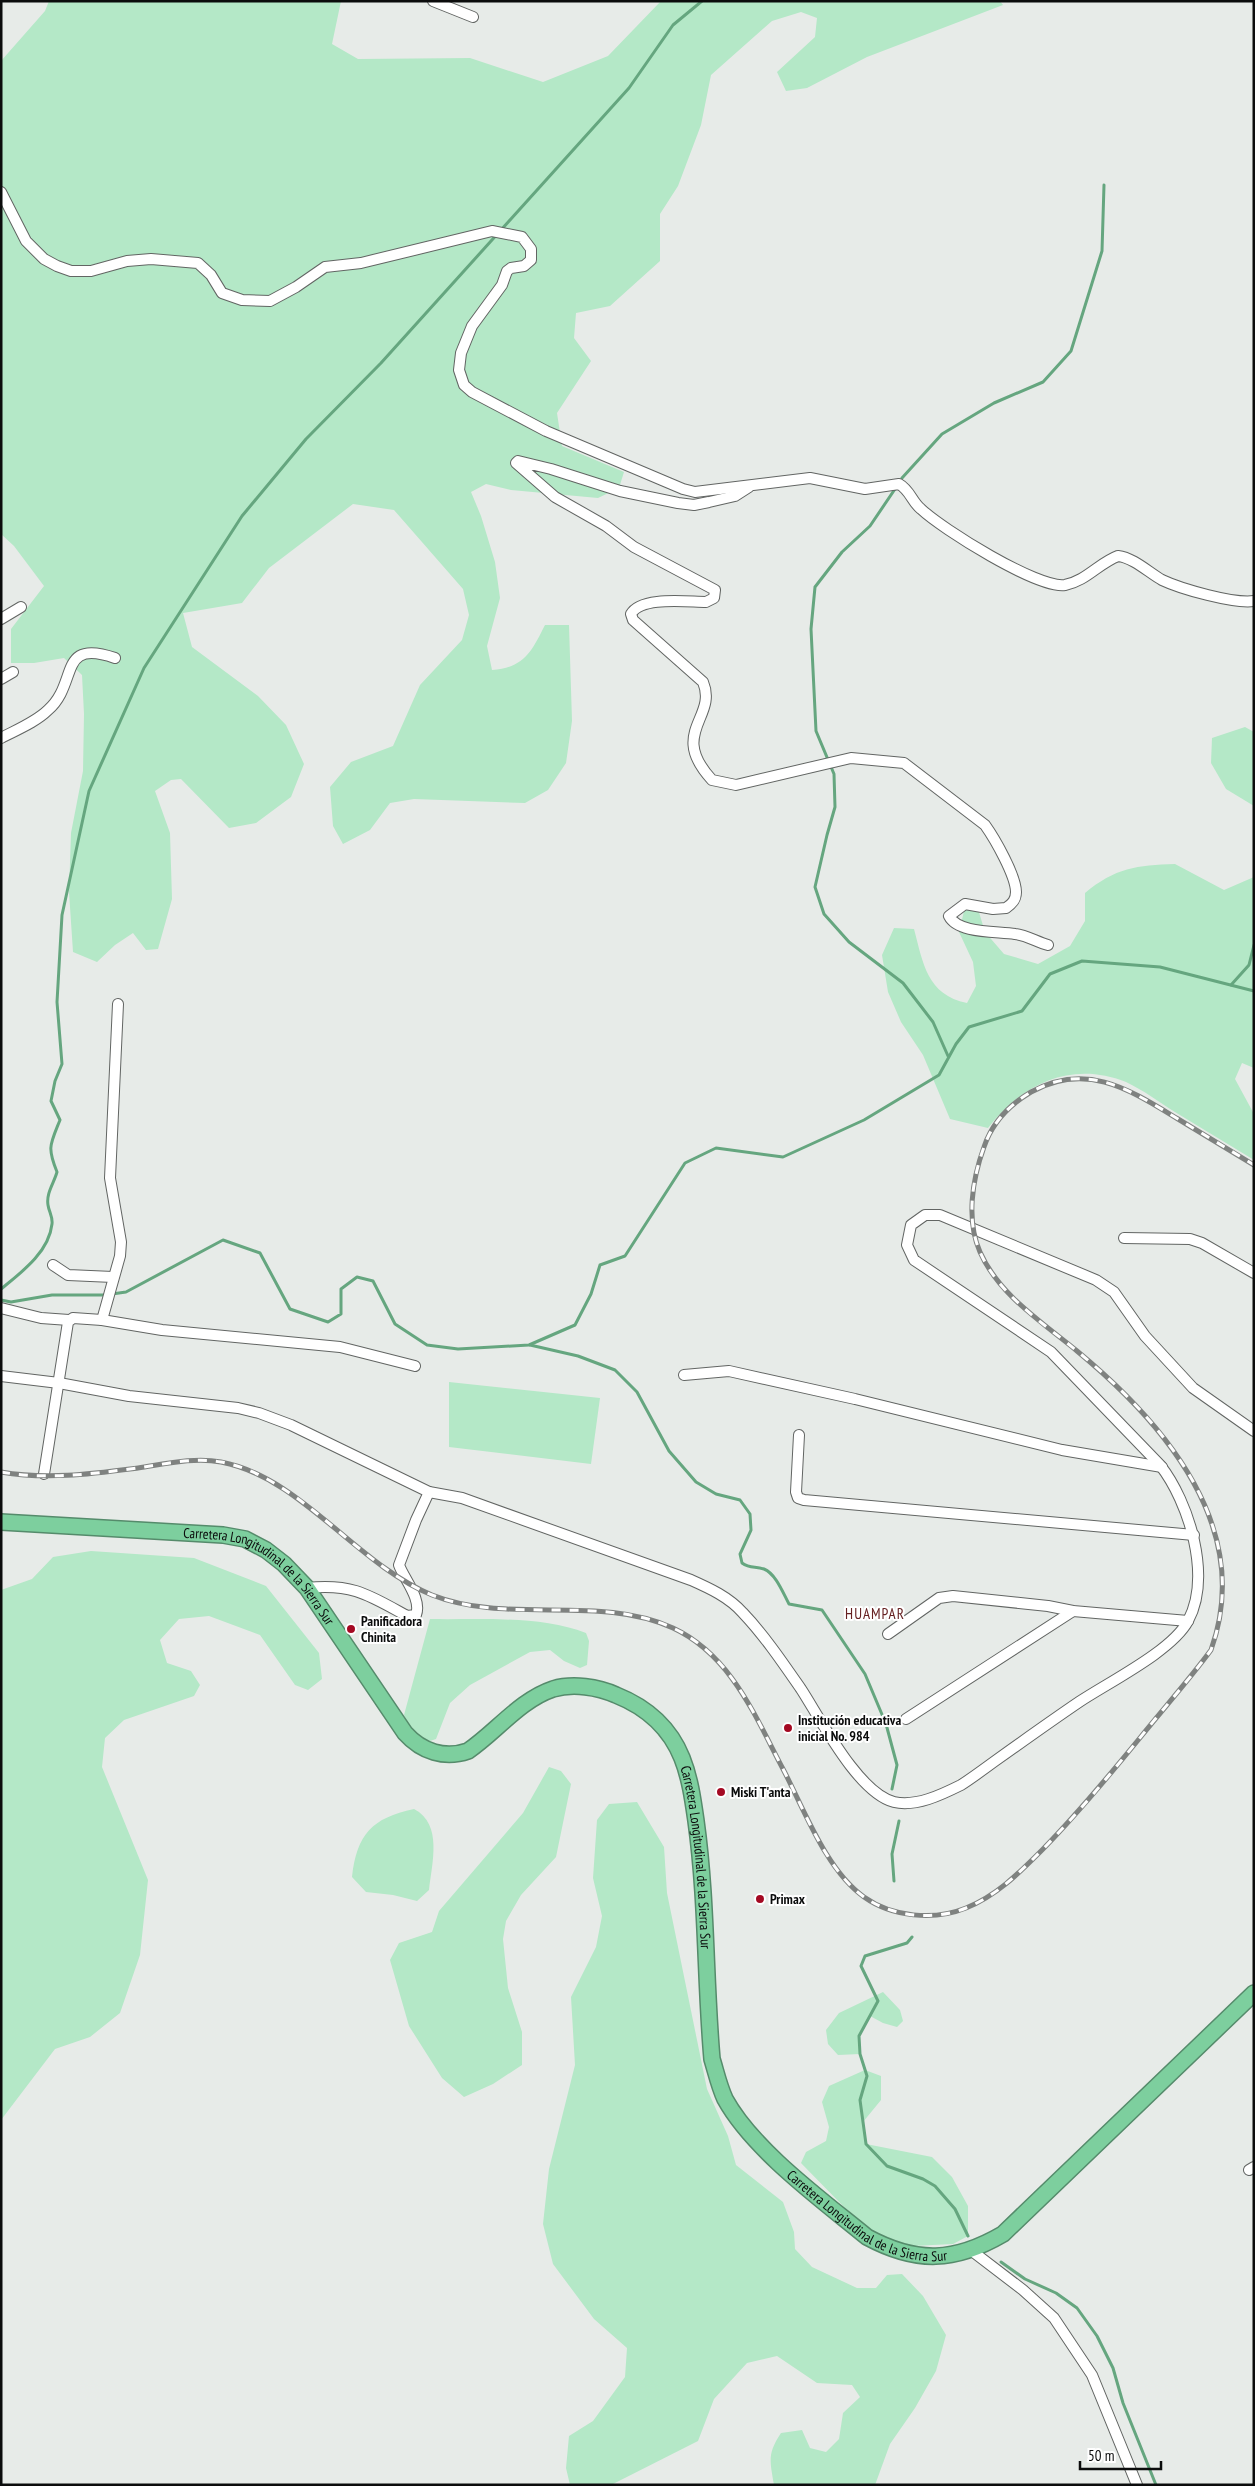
<svg xmlns="http://www.w3.org/2000/svg" width="1255" height="2486" font-family="'PT Sans Narrow',sans-serif">
<style>
.green{fill:#b4e8c7}
.lines{fill:none;stroke-linecap:round;stroke-linejoin:round}
.stream{stroke:#65a67f;stroke-width:3}
.minor-casing{stroke:#626563;stroke-width:12}
.highway-casing{stroke:#558b6b;stroke-width:18}
.minor{stroke:#fff;stroke-width:10}
.highway{stroke:#7dcf9e;stroke-width:15}
.rail-casing{stroke:#7f8280;stroke-width:5}
.rail{stroke:#fff;stroke-width:3;stroke-dasharray:9;stroke-linecap:butt}
.poi-dot{fill:#a40922;stroke:#fff;stroke-width:2}
.labels{text-anchor:middle;stroke-width:4;stroke-linejoin:round;paint-order:stroke}
.street-label{font-size:14px;fill:#0b0c0c;stroke:#fff}
.poi-label{font-size:14px;font-weight:bold;fill:#0b0c0c;stroke:#fff;text-anchor:start}
.neighbourhood-label{font-size:15px;letter-spacing:1px;fill:#662122;stroke:#fff}
</style>
<rect width="100%" height="100%" fill="#e7ebe8"/>
<g class="green">
<path d="M49 1H341L332 44 358 59 470 58 543 82 608 56 661 1H1000L1003 5 867 57 807 88 786 91 777 72 815 37 817 18 801 12 772 21 711 75 701 125 678 186 660 214V261L610 306 576 313 574 338 591 361 557 413 562 446 624 472 619 488 598 498 511 490 486 484 471 492 481 516 495 562 500 598 487 646 492 670C524 668 532 651 545 625H569L572 721 566 763 548 790 525 803 414 799 390 803 370 830 343 844 333 826 330 787 351 762 393 746 420 685 462 640 469 615 463 589 394 510 353 504 269 568 242 603 183 613 192 647 258 696 286 725 304 764 291 797 256 823 229 828 181 779 171 780 155 791 170 833 172 899 158 949 146 950 133 933 115 945 97 962 73 952 69 892 71 833 83 771 84 714 82 675 64 658 34 663H11V629L44 586 14 546 1 534V61L45 11Z"/>
<polygon points="1245,727 1254,732 1254,806 1226,789 1211,763 1212,738"/>
<path d="M1175 864 1224 890 1254 877V1068L1242 1063 1235 1079 1254 1114V1160C1228 1144 1201 1128 1175 1112 1159 1102 1143 1090 1126 1082 1071 1060 1022 1084 988 1128L950 1119 923 1055 901 1022 888 992 882 955 894 928 914 929C923 963 927 995 967 1003L976 986 973 962 959 932 965 907 978 909 985 932 1004 954 1038 964 1070 946 1085 921V893C1115 868 1137 865 1175 864Z"/>
<polygon points="449,1382 600,1398 591,1464 449,1447"/>
<polygon points="91,1551 194,1558 266,1586 319,1653 322,1679 308,1690 295,1685 260,1635 209,1616 179,1619 160,1640 167,1663 191,1671 200,1685 194,1696 124,1720 105,1738 102,1767 148,1880 140,1955 120,2013 90,2037 55,2049 1,2120 1,1590 32,1579 53,1557"/>
<path d="M430 1619C479 1620 540 1615 586 1633L589 1641 587 1665 580 1668 564 1661 550 1650 530 1652 470 1685 450 1703 436 1739 424 1743 416 1739 404 1715Z"/>
<polygon points="549,1767 561,1771 571,1784 556,1857 521,1895 506,1921 503,1939 508,1988 522,2032 522,2065 493,2084 464,2097 442,2078 409,2026 390,1960 399,1943 432,1932 439,1911 523,1813"/>
<path d="M637 1802 664 1847 667 1893 707 2089 728 2136 736 2165 783 2202 794 2232 795 2249 812 2267 857 2288H876L887 2275 902 2274 923 2296 946 2335 936 2371 915 2408 890 2444 875 2485H774C770 2461 767 2454 781 2433L802 2430 810 2448 826 2452 839 2439 843 2413 860 2397 852 2385 817 2383 777 2356 747 2363 714 2399 698 2441 611 2485H570L566 2468 569 2436 593 2421 625 2377 627 2348 594 2319 553 2264 543 2224 549 2169 575 2065 571 1997 596 1947 602 1916 593 1878 597 1820 609 1804Z"/>
<path d="M414 1809C443 1824 432 1863 429 1890L417 1901 393 1895 366 1892 352 1877C357 1834 372 1818 414 1809Z"/>
<polygon points="883,1992 900,2010 903,2021 897,2027 883,2023 870,2016 859,2036 860,2054 838,2055 828,2044 826,2030 839,2013"/>
<polygon points="865,2070 881,2076 881,2100 863,2122 866,2144 932,2157 952,2177 968,2206 968,2236 953,2244 913,2246 879,2236 844,2207 801,2163 806,2152 826,2141 829,2127 822,2102 829,2086"/>
</g>
<g class="lines">
<g class="stream">
<polyline points="902,478 942,434 994,403 1043,382 1071,351 1102,251 1104,185"/>
<polyline points="895,489 870,526 842,552 815,587 811,629 816,731 834,774 835,807 827,835 815,887 824,914 849,942 903,983 933,1022 948,1056"/>
<polyline points="1231,985 1249,965 1254,945"/>
<path d="M1 1289C22 1272 49 1252 52 1224 53 1217 49 1212 48 1205 46 1193 54 1183 57 1172 47 1147 50 1145 60 1120L51 1101 55 1081 62 1064 57 1002 62 915 89 791 144 668 242 516 306 439 381 363 629 88 673 25 702 1"/>
<polyline points="112,1294 126,1292 223,1240 260,1253 290,1309 328,1322 341,1314 341,1289 357,1277 373,1281 395,1324 427,1345 458,1349 529,1345 575,1325 591,1294 600,1265 625,1256 685,1163 716,1148 783,1157 864,1120 939,1075 956,1044 969,1027 1022,1011 1050,974 1082,961 1160,967 1254,991"/>
<polyline points="1,1300 11,1302 52,1295 106,1295"/>
<path d="M530 1345 578 1356 615 1370 637 1392 669 1451 696 1482 716 1494 740 1500 750 1514 751 1530 740 1554 742 1563C750 1569 755 1566 764 1569 776 1574 783 1593 789 1604L822 1610 865 1674 886 1724 897 1765 892 1789"/>
<polyline points="894,1881 892,1854 899,1821"/>
<polyline points="912,1937 907,1943 865,1956 861,1966 878,2001 859,2036 860,2054 867,2076 860,2100 866,2144 887,2166 923,2179 935,2186 955,2209 968,2236"/>
<polyline points="1001,2262 1025,2279 1056,2293 1077,2308 1097,2336 1113,2368 1123,2403 1156,2485"/>
</g>
<defs>
<g id="minor">
<polyline points="433,1 473,17"/>
<path d="M1 192 26 241 44 259 57 266 71 271H91L127 261 151 259 198 263 211 275 222 293 242 300 270 301 296 287 325 267 361 263 492 231 522 237 531 249V260L524 266 511 268 507 271 502 285 472 326 461 353 459 370 464 385 472 392 546 431 683 489 695 492 810 478 865 489 899 484C910 490 912 502 921 509 942 529 1038 589 1065 585 1086 581 1099 563 1118 556 1134 558 1148 572 1162 580 1181 589 1234 604 1254 601"/>
<path d="M749 487 735 496 709 502 694 505 678 503 620 491 551 469 518 461 516 463 555 497 606 526 634 547 715 590 714 598 706 602C687 602 641 596 631 614L633 620 703 682C718 718 668 732 712 780L736 785 851 758 904 763 985 825C995 839 1016 876 1016 892 1016 900 1012 904 1006 908L993 909 965 904 949 916C958 934 998 931 1015 934 1026 935 1037 942 1048 945"/>
<polyline points="1,619 21,607"/>
<polyline points="1,679 13,672"/>
<path d="M1 738C16 730 36 722 48 710 79 683 57 638 115 658"/>
<polyline points="1124,1238 1190,1239 1202,1243 1254,1273"/>
<polyline points="53,1265 68,1275 113,1277"/>
<polyline points="1,1308 41,1318 69,1320"/>
<polyline points="102,1320 162,1330 340,1347 415,1366"/>
<polyline points="684,1375 729,1371 855,1399 1062,1450 1162,1467"/>
<path d="M1 1376 59 1383 129 1396 238 1408 259 1413 291 1425 429 1492 462 1498 691 1580C709 1588 729 1597 743 1613 764 1635 783 1663 801 1689 820 1718 858 1793 894 1802 916 1807 941 1795 961 1785 972 1778 984 1769 995 1761 1023 1741 1051 1721 1079 1702 1109 1682 1172 1651 1188 1621 1212 1576 1189 1502 1160 1465L1051 1352 914 1260 907 1245 911 1225 925 1215H940L1096 1280 1114 1292 1145 1336 1193 1388 1254 1431"/>
<polyline points="799,1435 796,1492 798,1498 804,1500 1194,1535"/>
<polyline points="44,1474 68,1322 73,1318 102,1320 120,1256 121,1242 110,1178 118,1004"/>
<path d="M307 1588C352 1583 369 1595 407 1616L416 1615C422 1599 404 1579 399 1565L416 1520 429 1492"/>
<polyline points="888,1634 939,1598 953,1596 1048,1606 1073,1611 1188,1621"/>
<polyline points="906,1719 1073,1611"/>
<polyline points="1249,2170 1254,2167"/>
<polyline points="972,2251 1023,2290 1054,2318 1092,2375 1137,2485"/>
</g>
<g id="highway">
<path id="s1" d="M1 1522 223 1535 245 1539 266 1550 284 1564 307 1588 405 1733C422 1752 445 1759 468 1751 496 1732 520 1700 553 1689 573 1683 598 1687 616 1695 646 1707 670 1728 682 1758 690 1778 693 1800 696 1821 707 1900 705 1980 712 2059 716 2072 719 2086 725 2099 753 2150 822 2200 867 2237 917 2264 955 2262 1003 2234L1254 1993"/>
</g>
</defs>
<use href="#minor" class="minor-casing"/>
<use href="#highway" class="highway-casing"/>
<use href="#minor" class="minor"/>
<use href="#highway" class="highway"/>
<defs>
<path id="rail" d="M1 1472C47 1480 91 1474 138 1468 165 1464 194 1457 221 1462 301 1477 356 1564 432 1595 508 1625 599 1594 673 1628 731 1655 755 1716 783 1769 804 1809 826 1870 864 1897 892 1917 934 1921 966 1908 998 1895 1020 1872 1044 1848 1078 1813 1108 1777 1139 1739 1163 1709 1189 1680 1211 1650 1255 1527 1163 1422 1077 1351 1042 1322 999 1295 980 1252 966 1220 972 1180 984 1147 992 1123 1009 1105 1031 1092 1087 1061 1130 1090 1178 1119 1203 1134 1228 1149 1254 1165"/>
</defs>
<use href="#rail" class="rail-casing"/>
<use href="#rail" class="rail"/>
</g>
<g class="poi-dot">
<circle cx="351" cy="1629" r="5"/>
<circle cx="788" cy="1728" r="5"/>
<circle cx="721" cy="1792" r="5"/>
<circle cx="760" cy="1899" r="5"/>
</g>
<g class="labels">
<g class="street-label">
<text dy="5" stroke="none"><textPath href="#s1" startOffset="275">Carretera Longitudinal de la Sierra Sur</textPath></text>
<text dy="5" stroke="none"><textPath href="#s1" startOffset="934">Carretera Longitudinal de la Sierra Sur</textPath></text>
<text dy="5" stroke="none"><textPath href="#s1" startOffset="1369">Carretera Longitudinal de la Sierra Sur</textPath></text>
</g>
<g class="poi-label">
<text x="361" y="1626">Panificadora<tspan x="361" dy="16">Chinita</tspan></text>
<text x="798" y="1725">Institución educativa<tspan x="798" dy="16">inicial No. 984</tspan></text>
<text x="731" y="1797">Miski T'anta</text>
<text x="770" y="1904">Primax</text>
</g>
<g class="neighbourhood-label">
<text x="875" y="1619">HUAMPAR</text>
</g>
</g>
<rect width="1255" height="2486" fill="none" stroke="#0b0c0c" stroke-width="5"/>
<path d="M1080 2461v8h81v-8" fill="none" stroke="#0b0c0c" stroke-width="2.5"/>
<text x="1088" y="2461" font-size="15" fill="#0b0c0c" stroke="#ffffff" stroke-width="4" paint-order="stroke">50 m</text>
</svg>
